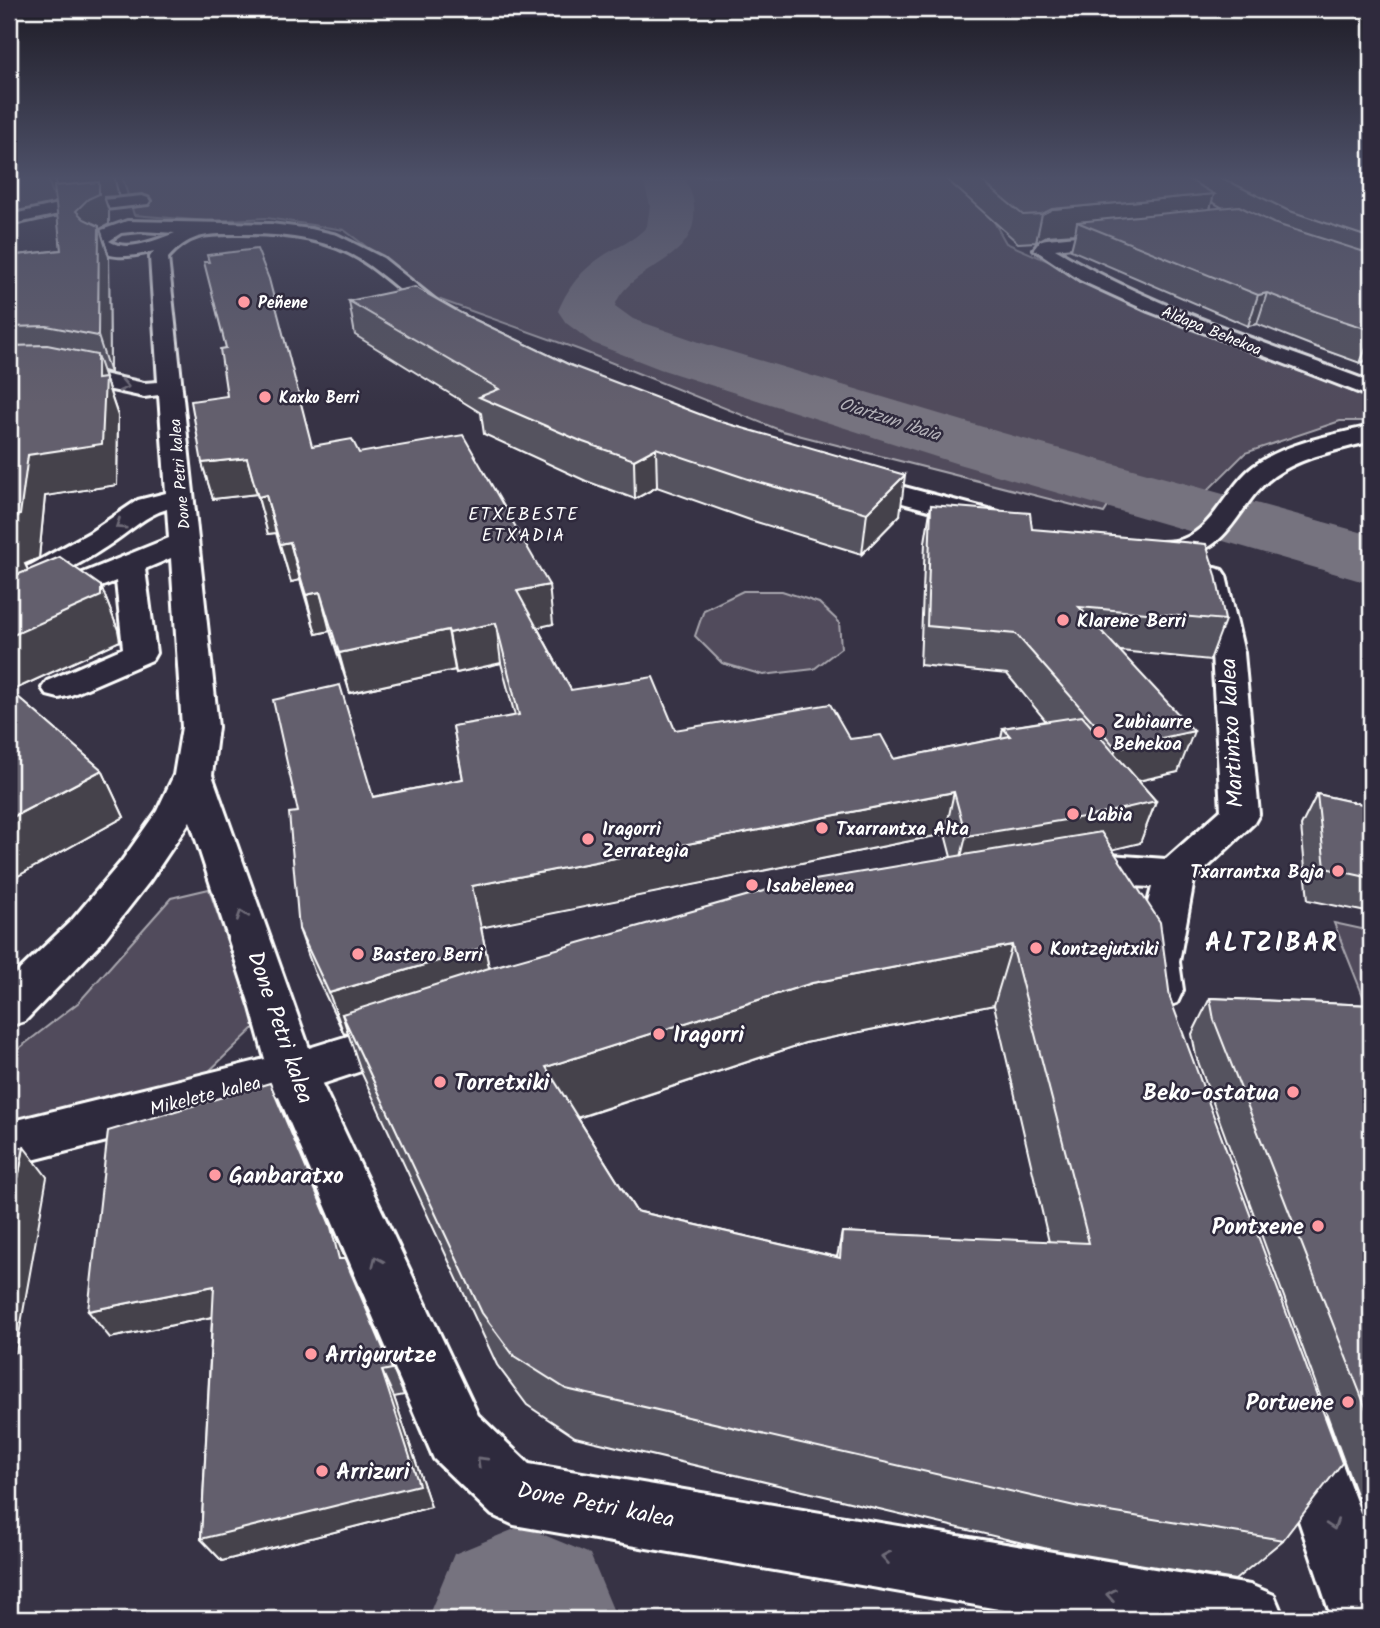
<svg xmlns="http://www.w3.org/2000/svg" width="1380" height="1628" font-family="Kalam,sans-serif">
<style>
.green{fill:#514c5c;stroke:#a8a6ae;stroke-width:2}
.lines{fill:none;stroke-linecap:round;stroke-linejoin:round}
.river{fill:#76737f;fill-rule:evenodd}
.minor-casing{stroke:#fff;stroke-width:6}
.minor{fill:#2f2a3d;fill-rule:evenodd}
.wall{fill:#55525e;stroke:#fff;stroke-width:2;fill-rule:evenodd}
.shaded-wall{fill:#45424c;stroke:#fff;stroke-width:2}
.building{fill:#635f6d;stroke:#fff;stroke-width:2;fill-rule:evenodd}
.oneway{stroke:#6d6a77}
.poi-dot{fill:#ff9aa2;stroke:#2f2a3d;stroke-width:2.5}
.labels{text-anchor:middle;stroke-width:5;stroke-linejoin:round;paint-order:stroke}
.far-poi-label{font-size:16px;font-weight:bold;fill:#fff;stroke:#2f2a3d;text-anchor:start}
.far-street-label{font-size:16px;fill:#fff;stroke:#2f2a3d}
.far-water-label{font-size:18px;font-style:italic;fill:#b4b2b9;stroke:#2f2a3d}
.far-neighbourhood-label{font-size:18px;letter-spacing:2px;fill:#fff;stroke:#2f2a3d}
.poi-label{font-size:19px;font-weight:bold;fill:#fff;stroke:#2f2a3d;text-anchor:start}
.street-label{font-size:19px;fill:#fff;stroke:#2f2a3d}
.near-street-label{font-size:23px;fill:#fff;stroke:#2f2a3d}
.near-poi-label{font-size:23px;font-weight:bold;fill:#fff;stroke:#2f2a3d;text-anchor:start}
.district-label{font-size:26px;font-weight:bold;letter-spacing:2px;fill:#fff;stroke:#2f2a3d}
</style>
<rect width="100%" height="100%" fill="#373345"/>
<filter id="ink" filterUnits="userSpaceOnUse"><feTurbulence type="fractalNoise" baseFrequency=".0143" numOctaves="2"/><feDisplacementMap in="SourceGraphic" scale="14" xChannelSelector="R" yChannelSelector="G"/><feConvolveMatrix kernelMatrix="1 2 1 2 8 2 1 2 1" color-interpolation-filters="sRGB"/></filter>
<g filter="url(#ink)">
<g class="green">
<polygon points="9,176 47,176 57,206 9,216"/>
<polygon points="122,176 968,176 1006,243 1371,400 1371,421 1340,421 1245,453 1200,498 1126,478 1104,513 782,431 580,350 435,298 344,230 267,218 207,221 134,215"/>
<polygon points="743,591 782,591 819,603 839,622 841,648 814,669 763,675 722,663 695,636 704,610"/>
<polygon points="209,889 256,1026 203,1077 9,1129 9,1056 79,1002 171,898"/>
<polygon points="1334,923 1371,931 1371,1016"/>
</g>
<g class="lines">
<g class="river">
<path d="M642 176H684C688 186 694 197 694 207 699 264 629 264 615 306L633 319 702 343 1003 433 1371 535V584L955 463 660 369 593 343 566 323 558 311C570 283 585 266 611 251 624 244 638 237 647 226L650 205Z"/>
<polygon points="519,1527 525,1527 590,1554 617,1619 427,1619 454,1554"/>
</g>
<defs>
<g id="minor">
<polygon points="142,196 148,198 150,201 148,204 54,215 9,225 9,215 54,205"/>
<path d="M127 221 271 224 311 229 337 235 383 258 459 319 456 323H442C417 306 395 284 370 266 332 238 287 234 241 234 209 234 191 232 168 258L218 727 212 775 309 1048 403 1019 419 1024 426 1038 419 1052 322 1084 478 1415 529 1464 1250 1585 1274 1595 1284 1619H1057L514 1525 492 1515 434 1459 279 1097 9 1166V1122L265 1059 251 1008 190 821 149 882 102 942 25 1021 9 1026V980L72 920 121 862 157 811 174 775 182 727 171 558 145 569 156 653 152 660 71 695 59 698 47 695 42 688 47 681 123 648 116 581 9 623V603L169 538 167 509C147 514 129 532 112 543 81 564 45 584 9 592V573L31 565 89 533 138 500 166 493 159 395 144 397 61 379 9 381V367L61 365 144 383 158 382 150 257 154 251C132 257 105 262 89 242L99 231ZM141 231 175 233C156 240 127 253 109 241L121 233Z"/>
<path d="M1126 231 1135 236 1132 240 1055 249C1153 308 1265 342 1371 382V397L1148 311 1080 280 1034 249 1041 240 1047 239Z"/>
<path d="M1371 426V441C1339 450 1303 456 1274 476 1239 501 1235 543 1189 555 1173 559 1157 560 1141 556L1137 550 1141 544C1155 540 1170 544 1183 539 1215 527 1227 486 1254 466 1287 442 1333 435 1371 426Z"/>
<polygon points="851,473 999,512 1003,518 999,524 989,526 842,487 838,481 842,475"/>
<path d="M1211 567 1222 570 1226 576 1244 653 1259 814 1254 823 1194 880 1179 962 1183 990 1177 1003 1161 1008 1145 1003C1126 966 1143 925 1152 887L1109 885 1076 890 1062 885 1056 875 1062 865 1109 855 1166 859 1221 810 1212 653 1196 576 1200 570Z"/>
<polygon points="1303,1409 1325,1418 1371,1542 1371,1619 1332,1619 1272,1440 1281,1418"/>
</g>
</defs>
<use href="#minor" class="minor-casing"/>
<use href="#minor" class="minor"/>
</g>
<g class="wall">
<polygon points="54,176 119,196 104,197 109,211 109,224 100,229 109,257 110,373 103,371 118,416 117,485 45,496 39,558 25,564 28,570 101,586 118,630 120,641 11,691 102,770 124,817 16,877 9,870 9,256 61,250 57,186"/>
<path d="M943 176H1371V363L1365 361 1360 363 1313 346 1257 324 1248 326 1071 250 1075 234 1047 236 1036 242 1018 243ZM1212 202 1223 208 1210 209Z"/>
<polygon points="349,301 463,314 570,365 900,515 862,554 750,520 657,487 635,499 586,481 484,434 481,413 355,335"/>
<path d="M312 446 359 453 553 624 537 627 571 690 675 730 850 739 894 759 1001 738 1003 728 1046 721 1007 674 920 665 925 542 931 505 1032 529 1225 620 1210 660 1120 651 1178 772 1138 781 1156 801 1140 843 1113 849 1170 998 1283 1540 1235 1580 1048 1549 575 1437 527 1405 497 1365 362 1074 348 1033 344 1034 314 971 299 929 373 797 463 779 453 726 515 716 501 663 456 673 455 670 350 693 330 631 316 634 300 580 291 582 276 533 268 534 257 494 213 499 202 463ZM945 834 951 857 489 968 481 927ZM994 1005 1049 1242 842 1232 837 1257 636 1211 578 1118 805 1043Z"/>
<polygon points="1317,794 1371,806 1371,913 1308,900 1301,826"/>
<polygon points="1210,998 1371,1005 1371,1498 1357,1497 1196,1056 1192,1034"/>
<polygon points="344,1256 404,1395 394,1397 431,1507 222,1561 201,1539 212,1317 110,1338"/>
</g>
<g class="shaded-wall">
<polygon points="54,176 114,176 119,196 104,197 109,211 109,224 100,229 109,257 110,373 98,336 86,242 62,201"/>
<polygon points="1214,194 1207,221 1077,222 1075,234 1047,236 1036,242 1042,214 1052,209"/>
<polygon points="1267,293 1257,324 1248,326 1258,295"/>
<polygon points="1371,336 1371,346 1365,361 1360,363"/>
<polygon points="97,355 118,416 117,485 45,496 39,558 25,564 36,587 9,601 9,520 28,455 97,379"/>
<polygon points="656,448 657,487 635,499 634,460"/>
<polygon points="247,458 257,494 213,499 202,463"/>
<polygon points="905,475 900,515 862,554 867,513"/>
<polygon points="266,495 276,533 268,534 258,497"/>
<polygon points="290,542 300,580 291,582 280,544"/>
<polygon points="549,585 553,624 522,631 517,591"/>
<polygon points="101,586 118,630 120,641 9,692 9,637"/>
<polygon points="320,592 330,631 316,634 306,595"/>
<polygon points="496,623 501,663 456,673 449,633"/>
<polygon points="448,630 455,670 350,693 339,653"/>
<polygon points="1194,731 1178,772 1102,789 1116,748"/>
<polygon points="102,770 124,817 16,877 9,865 9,819"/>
<polygon points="954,792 945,834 480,928 472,886"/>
<polygon points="1156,801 1140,843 1082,857 956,878 966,836"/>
<polygon points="1012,945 994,1005 805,1043 555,1125 546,1067 812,983"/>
<polygon points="485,947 493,988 342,1014 348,1033 344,1034 329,993"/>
<polygon points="283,1114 344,1256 351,1288 339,1259"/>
<polygon points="24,1147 47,1177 16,1352 9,1354 9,1226"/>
<polygon points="214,1286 231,1313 110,1338 88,1311"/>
<polygon points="382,1371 394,1397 431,1507 222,1561 201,1539"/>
</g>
<g class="building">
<polygon points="976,176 1183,176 1214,194 1052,209 1042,214 1023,215"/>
<polygon points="1218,176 1371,176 1371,238 1287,210"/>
<polygon points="99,182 99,194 88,199 76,211 84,219 99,226 98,336 47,326 9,327 9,256 61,250 54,186"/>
<polygon points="1239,206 1273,223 1371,254 1371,330 1325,315 1267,293 1258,295 1077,222"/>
<polygon points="257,249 269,279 312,446 352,439 359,453 463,435 549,585 517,591 571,690 653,677 675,730 830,704 850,739 881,735 894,759 1010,736 1003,728 1082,716 1156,801 1096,815 966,836 954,792 472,886 485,947 329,993 299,929 289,813 298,812 273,700 340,685 373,797 463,779 453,726 519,715 496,623 449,633 448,630 339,653 320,592 306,595 290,542 280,544 266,495 258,497 247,458 202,463 191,401 227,396 220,349 226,348 204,262 209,262 207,255"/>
<polygon points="415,287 463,314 570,365 715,420 905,475 867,513 751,480 656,448 634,460 583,442 479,397 499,389 349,301"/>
<polygon points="47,345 97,355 97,379 105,378 102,444 28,455 20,515 9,520 9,346"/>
<polygon points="931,505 1030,513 1032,529 1206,544 1216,575 1225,620 1079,607 1194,731 1116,748 1016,634 927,626"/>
<polygon points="16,543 16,546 9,549 9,545"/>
<polygon points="60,557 101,586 101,596 9,637 9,574 12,573 12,577"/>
<polygon points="9,689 102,770 9,819"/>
<polygon points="1317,794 1371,806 1371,878 1325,868"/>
<path d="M1101 832 1160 922 1170 998 1342 1463 1283 1540 1079 1507 566 1389 514 1356 482 1313 342 1014 489 968 785 885ZM1012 945 1089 1243 842 1232 840 1258 636 1211 546 1067 812 983Z"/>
<polygon points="1210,998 1371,1005 1371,1421 1214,1020"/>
<polygon points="270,1083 331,1227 339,1259 345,1259 392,1369 382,1371 419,1485 201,1539 214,1286 88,1311 108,1131"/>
<polygon points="24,1147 9,1226 9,1150"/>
</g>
<defs><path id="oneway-chevron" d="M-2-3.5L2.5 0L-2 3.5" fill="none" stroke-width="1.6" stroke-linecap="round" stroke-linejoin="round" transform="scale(1.75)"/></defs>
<g class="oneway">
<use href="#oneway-chevron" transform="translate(124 386) rotate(13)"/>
<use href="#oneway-chevron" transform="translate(120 525) rotate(146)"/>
<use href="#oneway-chevron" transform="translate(242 915) rotate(-109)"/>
<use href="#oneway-chevron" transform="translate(377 1261) rotate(-114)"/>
<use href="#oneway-chevron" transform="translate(481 1461) rotate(-136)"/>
<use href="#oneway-chevron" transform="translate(1333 1525) rotate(71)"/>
<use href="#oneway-chevron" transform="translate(886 1557) rotate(-170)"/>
<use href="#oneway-chevron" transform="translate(1111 1595) rotate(-170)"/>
</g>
</g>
<linearGradient id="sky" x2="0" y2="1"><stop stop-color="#1e1c26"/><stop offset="0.44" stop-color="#4d5068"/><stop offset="1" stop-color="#4d5068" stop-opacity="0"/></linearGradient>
<rect width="1380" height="404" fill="url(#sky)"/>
<g class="poi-dot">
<circle cx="244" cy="302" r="7"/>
<circle cx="265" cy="397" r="7"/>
<circle cx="1063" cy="620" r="7"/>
<circle cx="1099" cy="732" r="7"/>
<circle cx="1073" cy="814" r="7"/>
<circle cx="822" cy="828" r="7"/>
<circle cx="588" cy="839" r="7"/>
<circle cx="1338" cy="871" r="7"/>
<circle cx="752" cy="885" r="7"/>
<circle cx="1036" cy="948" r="7"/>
<circle cx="358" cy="954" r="7"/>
<circle cx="659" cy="1034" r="7"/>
<circle cx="440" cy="1082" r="7"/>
<circle cx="1293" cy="1092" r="7"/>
<circle cx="215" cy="1175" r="7"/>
<circle cx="1318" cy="1226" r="7"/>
<circle cx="311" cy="1354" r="7"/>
<circle cx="1348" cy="1402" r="7"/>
<circle cx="322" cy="1471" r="7"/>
</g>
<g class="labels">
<g class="far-poi-label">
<text x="258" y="308">Peñene</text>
<text x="279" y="403">Kaxko Berri</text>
</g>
<g class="far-street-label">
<text transform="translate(1212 330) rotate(22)" y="6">Aldapa Behekoa</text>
<text transform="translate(179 474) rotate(-95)" y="6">Done Petri kalea</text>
</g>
<g class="far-water-label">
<text transform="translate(890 419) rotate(18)" y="6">Oiartzun ibaia</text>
</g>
<g class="far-neighbourhood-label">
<text x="524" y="520">ETXEBESTE<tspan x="524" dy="21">ETXADIA</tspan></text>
</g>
<g class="poi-label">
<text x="1077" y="627">Klarene Berri</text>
<text x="1113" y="728">Zubiaurre<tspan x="1113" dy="22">Behekoa</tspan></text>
<text x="1087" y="821">Labia</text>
<text x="602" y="835">Iragorri<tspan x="602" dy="22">Zerrategia</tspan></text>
<text x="836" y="835">Txarrantxa Alta</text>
<text x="1324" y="878" text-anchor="end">Txarrantxa Baja</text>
<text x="766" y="892">Isabelenea</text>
<text x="1050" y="955">Kontzejutxiki</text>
<text x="372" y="961">Bastero Berri</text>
</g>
<g class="street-label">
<text transform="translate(205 1095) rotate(-14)" y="7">Mikelete kalea</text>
</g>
<g class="near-street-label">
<text transform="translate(1231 733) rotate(-93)" y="8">Martintxo kalea</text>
<text transform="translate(281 1027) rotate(71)" y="8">Done Petri kalea</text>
<text transform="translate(596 1504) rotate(11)" y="8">Done Petri kalea</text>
</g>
<g class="near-poi-label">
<text x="673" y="1042">Iragorri</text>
<text x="454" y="1090">Torretxiki</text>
<text x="1279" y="1100" text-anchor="end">Beko-ostatua</text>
<text x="229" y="1183">Ganbaratxo</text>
<text x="1304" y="1234" text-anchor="end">Pontxene</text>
<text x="325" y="1362">Arrigurutze</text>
<text x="1334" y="1410" text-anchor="end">Portuene</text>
<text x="336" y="1479">Arrizuri</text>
</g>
<g class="district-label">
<text x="1272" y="951">ALTZIBAR</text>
</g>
</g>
<rect width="1380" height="1628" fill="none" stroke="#2f2a3d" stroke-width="35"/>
<rect x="18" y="18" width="1345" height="1593" fill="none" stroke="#fff" stroke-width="2.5" filter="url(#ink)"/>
</svg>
